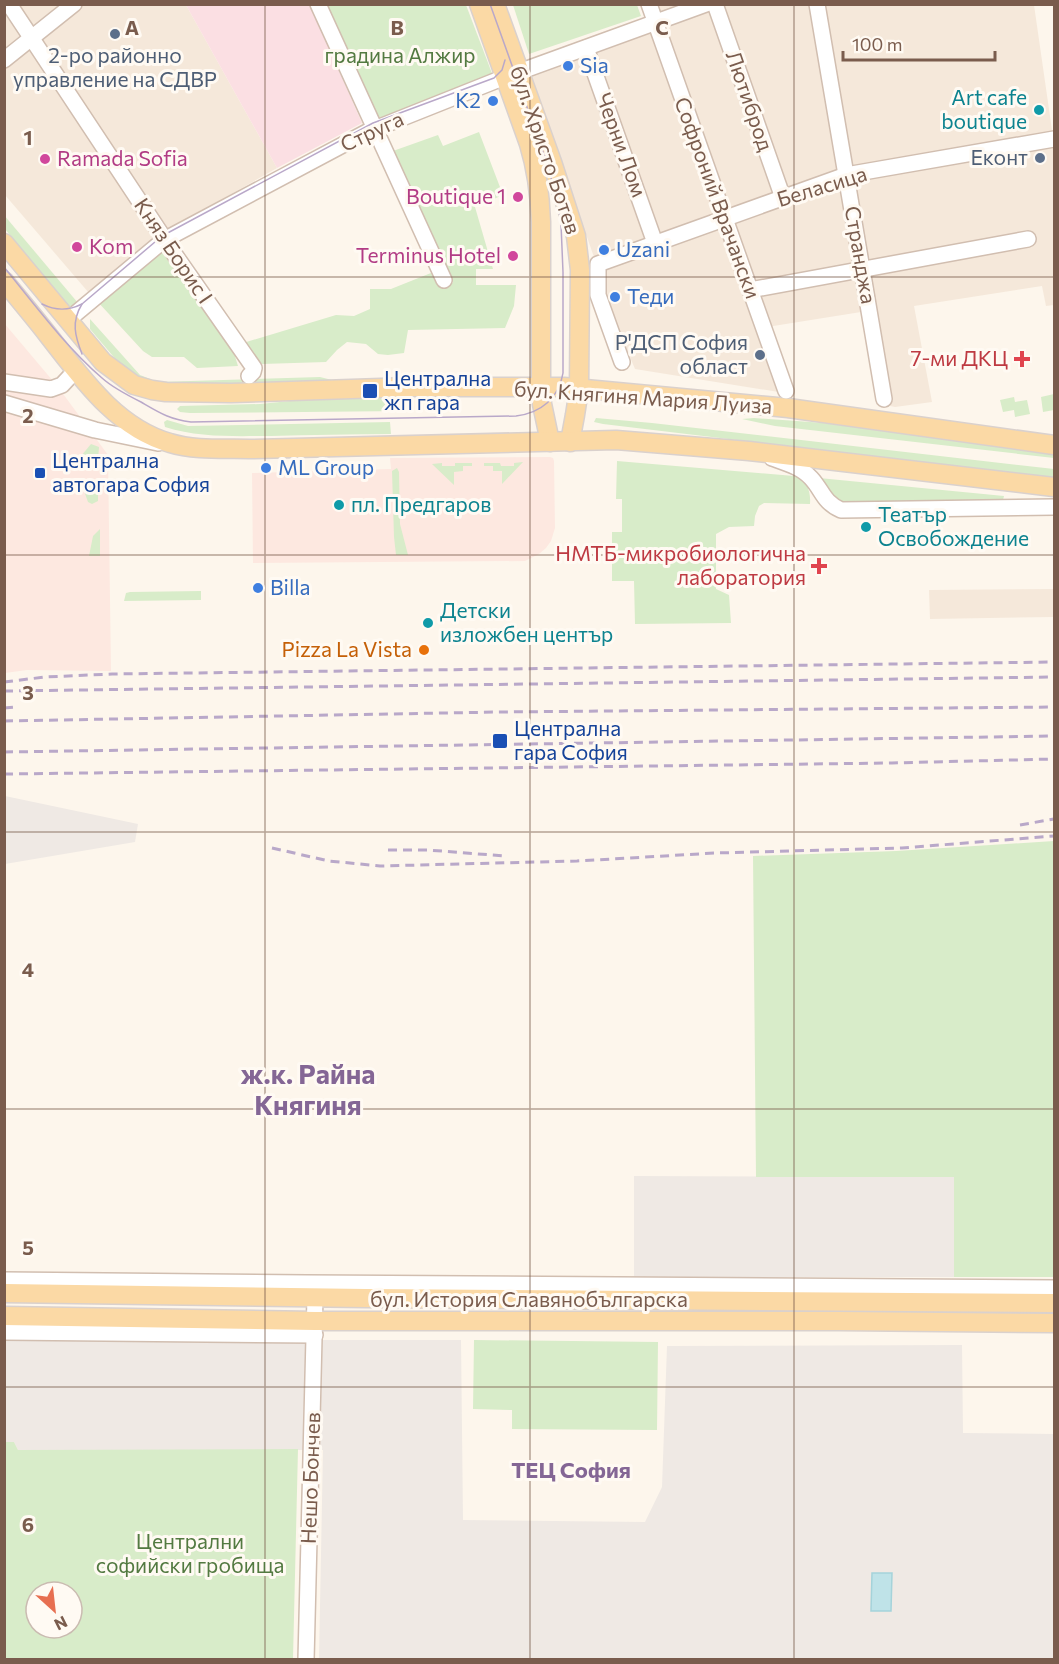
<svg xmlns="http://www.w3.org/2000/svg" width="1059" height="1664" font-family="Commissioner,sans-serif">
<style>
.residential{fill:#f5e8da}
.commercial{fill:#fde8e0}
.industrial{fill:#efe9e4}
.medical{fill:#fbdfe3}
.green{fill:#d8ecc9;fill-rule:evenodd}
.water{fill:#bfe3e8;stroke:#a5d3da;stroke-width:1.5}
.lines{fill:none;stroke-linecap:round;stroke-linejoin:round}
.minor-casing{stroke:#d1beb0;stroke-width:18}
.major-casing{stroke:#dad1cd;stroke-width:21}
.minor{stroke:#fff;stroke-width:15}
.major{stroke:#fbd9a5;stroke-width:18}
.tram{stroke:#b9a8c9;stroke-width:1.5}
.rail{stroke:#b9a8c9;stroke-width:3;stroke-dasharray:9 6;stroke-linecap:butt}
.grid{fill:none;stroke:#7a5c4d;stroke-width:1.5;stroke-opacity:0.55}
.service-dot{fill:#5c6f8a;stroke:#fffaf3;stroke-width:2}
.shop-dot{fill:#3f7fe0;stroke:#fffaf3;stroke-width:2}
.culture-dot{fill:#0f9aa8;stroke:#fffaf3;stroke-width:2}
.hotel-dot{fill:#d1479c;stroke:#fffaf3;stroke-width:2}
.health-dot{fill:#e0444e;stroke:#fffaf3;stroke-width:2}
.transit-dot{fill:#1a4fb4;stroke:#fffaf3;stroke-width:2}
.food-dot{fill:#e8710a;stroke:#fffaf3;stroke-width:2}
.labels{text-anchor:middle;stroke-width:6;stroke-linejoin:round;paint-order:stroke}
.service-label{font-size:21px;fill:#4e5e75;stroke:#fffaf3;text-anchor:end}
.park-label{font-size:21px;fill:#537a41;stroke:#fffaf3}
.shop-label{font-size:21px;fill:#366cbe;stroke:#fffaf3;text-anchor:start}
.culture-label{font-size:21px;fill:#0d838f;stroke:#fffaf3;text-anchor:start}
.street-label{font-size:21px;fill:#7a5c4d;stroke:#fffaf3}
.hotel-label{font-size:21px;fill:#b23c85;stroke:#fffaf3;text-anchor:start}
.health-label{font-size:21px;fill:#be3a42;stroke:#fffaf3;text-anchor:end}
.transit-label{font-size:21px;fill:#164399;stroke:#fffaf3;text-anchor:start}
.food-label{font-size:21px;fill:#c56008;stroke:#fffaf3;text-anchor:end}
.neighbourhood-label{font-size:22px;font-weight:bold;fill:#846695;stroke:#fffaf3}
.district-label{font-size:27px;font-weight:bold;fill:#846695;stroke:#fffaf3}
.grid-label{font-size:20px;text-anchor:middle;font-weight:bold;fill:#7a5c4d;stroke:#fffaf3;stroke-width:6;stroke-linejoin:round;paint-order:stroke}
</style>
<rect width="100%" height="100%" fill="#fdf6ec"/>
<g class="residential">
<polygon points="4,5 186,5 277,168 164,232 89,293 5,195"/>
<polygon points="653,5 1034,5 1054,144 1054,305 1046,306 1042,286 914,306 932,402 895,407 881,404 861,312 767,327 791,394 635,369 602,290 594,257 529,72 660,26"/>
<polygon points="1054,589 1054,617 930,619 929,590"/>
</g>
<g class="commercial">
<polygon points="4,323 58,387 108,455 111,671 27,670 5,673"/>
<polygon points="550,457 553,458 554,461 555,528 551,541 546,548 539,554 525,561 253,563 252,473 391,469 390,458"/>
</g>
<g class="industrial">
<polygon points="5,796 138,824 135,842 5,864"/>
<polygon points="634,1176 954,1177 954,1277 634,1277"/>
<polygon points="4,1340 461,1340 463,1520 645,1522 662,1487 667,1346 962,1345 963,1433 1054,1434 1054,1659 319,1659 323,1450 18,1450 14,1442 5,1442"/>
</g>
<polygon class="medical" points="186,5 310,5 362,123 277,168"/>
<g class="green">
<polygon points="320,5 466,5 493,76 374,121"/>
<polygon points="513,5 637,5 641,16 529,54"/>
<polygon points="479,132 503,195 475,207 493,269 476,269 476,285 516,285 514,306 505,328 408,330 404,353 388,355 378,354 366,344 347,342 337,350 326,362 262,364 243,343 336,315 354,316 370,309 370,289 391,289 431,273 438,286 453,283 393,151 438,135 443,146"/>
<polygon points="4,215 78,303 72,307 68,305 5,229"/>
<polygon points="163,246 233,350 238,366 197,368 184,357 152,357 143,351 97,301"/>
<polygon points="90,319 140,375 158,382 320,377 336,381 260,387 152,383 138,378 123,368 90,329"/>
<polygon points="1054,394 1054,410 1043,412 1041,397"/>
<polygon points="1014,397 1015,402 1027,400 1030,414 1015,417 1014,410 1003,412 1000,400"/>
<polygon points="405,398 404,411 190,413 180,412 177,409 180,406 260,404 310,399"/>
<polygon points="596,418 652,423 1054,469 1054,478 603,424 594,422"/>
<polygon points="754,418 824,423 1054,452 1054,458 775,426 742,419"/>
<path d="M167 420 188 426 390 422 391 434C351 434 311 435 271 436 236 436 199 438 165 427L164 422Z"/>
<polygon points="91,444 99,447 98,461 81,456"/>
<path d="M617 461 794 476C807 480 811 491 810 504L764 503 759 506 755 516 754 526 729 527 716 534V589L729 595 731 623 635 624 634 581H612V532H622V499H616Z"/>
<polygon points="523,462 502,484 502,471 493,471 493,466 484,466 484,463 500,463 501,466 514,466 514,463"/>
<polygon points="442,463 442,466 455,466 455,463 472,463 472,466 463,466 463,471 454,472 454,485 432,464"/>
<polygon points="397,468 399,472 400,524 408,555 396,555 394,537 392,471"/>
<polygon points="819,478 1004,496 1003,500 845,506 836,503"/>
<polygon points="98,480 98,501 92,504 88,502 83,488"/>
<polygon points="100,529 100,556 89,556 93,536"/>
<polygon points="201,591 201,600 124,601 126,593 130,592"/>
<polygon points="1054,841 1054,1277 954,1277 954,1177 756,1177 753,856 896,851"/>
<polygon points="474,1340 658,1342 657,1430 512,1429 512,1410 473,1409"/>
<path d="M4 1442H14L18 1450 298 1449 293 1659H5ZM36 1592H72V1628H36Z"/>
</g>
<polygon class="water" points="872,1573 892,1573 891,1611 871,1611"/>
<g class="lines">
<defs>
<g id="minor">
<polyline points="9,4 175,255 254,368 253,372 249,376"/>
<polyline points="318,4 444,280"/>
<polyline points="649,4 786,391"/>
<polyline points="715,4 783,198"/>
<polyline points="817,4 884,399"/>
<polyline points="586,48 655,243"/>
<polyline points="4,60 74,4"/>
<polyline points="750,290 1028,239"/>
<polyline points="68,320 164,240 367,132 505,77 706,4"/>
<polyline points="622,362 598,295 598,264 846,175 1054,139"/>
<polyline points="4,382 51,389 62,385 76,370"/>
<polyline points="4,403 95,430 158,443"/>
<path d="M772 458C786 463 801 467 811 478 823 491 823 502 841 510L1054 507"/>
<polyline points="4,1280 307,1283 1054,1288"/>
<polyline points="4,1332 315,1335"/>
<polyline points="306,1660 315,1297"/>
</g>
<g id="major">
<path d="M479 4 529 144C537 170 540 195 541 222V387L542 404 550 442"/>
<polyline points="495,4 552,162 576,236 580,270 579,389 575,415 570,442"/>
<polyline points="4,243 103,362 134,385 152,390 166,392 231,393 411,387 564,387 788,408 1054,445"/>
<path d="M4 281C19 299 34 317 48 335 81 377 116 428 170 443 196 451 226 448 253 449L616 440 749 451 1054 487"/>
<polyline points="4,1293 366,1298 1054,1303"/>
<polyline points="4,1316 315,1321 839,1321 1054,1323"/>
</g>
</defs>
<use href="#minor" class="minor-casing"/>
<use href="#major" class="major-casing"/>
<use href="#minor" class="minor"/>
<use href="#major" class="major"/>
<g class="tram">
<path d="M4 267C35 305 65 346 102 378 113 388 127 395 141 402 160 413 169 419 191 422L516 416C541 413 559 398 563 373V272L561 224 559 207 547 163 490 4"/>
<path d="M42 304C56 311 68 311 82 304L162 236 373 123 494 78 502 70 505 60"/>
<path d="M82 304C71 322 75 336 82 354"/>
</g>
<g class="rail">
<polyline points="4,682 45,677 112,674 1054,662"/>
<polyline points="4,691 1054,677"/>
<polyline points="4,708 15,707"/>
<polyline points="4,721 499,712 1054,707"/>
<polyline points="4,752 1054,736"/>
<polyline points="4,774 892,763 1054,759"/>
<polyline points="1020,825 1054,819"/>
<polyline points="272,848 329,861 380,866 577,861 715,853 902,848 1054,836"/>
<polyline points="388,850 428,850 505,856"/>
</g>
</g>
<path class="grid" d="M265 4V1660M530 4V1660M794 4V1660M4 277H1054M4 555H1054M4 832H1054M4 1109H1054M4 1387H1054"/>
<g class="service-dot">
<circle cx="115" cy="34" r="6"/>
<circle cx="1040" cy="158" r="6"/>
<circle cx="760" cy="355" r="6"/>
</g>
<g class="shop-dot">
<circle cx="568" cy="66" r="6"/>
<circle cx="493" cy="101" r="6"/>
<circle cx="604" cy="250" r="6"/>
<circle cx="615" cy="297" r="6"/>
<circle cx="266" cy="468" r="6"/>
<circle cx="258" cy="588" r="6"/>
</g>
<g class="culture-dot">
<circle cx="1039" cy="110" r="6"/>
<circle cx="339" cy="505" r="6"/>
<circle cx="866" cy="527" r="6"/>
<circle cx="428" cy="623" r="6"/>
</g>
<g class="hotel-dot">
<circle cx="45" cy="159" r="6"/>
<circle cx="518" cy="197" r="6"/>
<circle cx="77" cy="247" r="6"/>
<circle cx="513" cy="256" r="6"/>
</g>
<g class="health-dot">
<path d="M1019 350h6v6h6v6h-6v6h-6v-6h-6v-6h6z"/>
<path d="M816 557h6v6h6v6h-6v6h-6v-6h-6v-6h6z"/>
</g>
<g class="transit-dot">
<rect x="362" y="383" width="16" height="16" rx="3"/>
<rect x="34" y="467" width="12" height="12" rx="3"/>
<rect x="492" y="733" width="16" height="16" rx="3"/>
</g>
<circle class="food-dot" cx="424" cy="650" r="6"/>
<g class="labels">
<g class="service-label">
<text x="115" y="63" text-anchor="middle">2-ро районно<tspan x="115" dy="24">управление на СДВР</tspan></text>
<text x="1028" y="165">Еконт</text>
<text x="748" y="350">Р'ДСП София<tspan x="748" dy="24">област</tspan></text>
</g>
<g class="park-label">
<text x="400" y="63">градина Алжир</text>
<text x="190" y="1549">Централни<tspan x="190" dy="24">софийски гробища</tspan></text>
</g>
<g class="shop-label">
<text x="580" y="73">Sia</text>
<text x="481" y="108" text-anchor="end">К2</text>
<text x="616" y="257">Uzani</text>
<text x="627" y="304">Теди</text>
<text x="278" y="475">ML Group</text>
<text x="270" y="595">Billa</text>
</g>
<g class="culture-label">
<text x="1027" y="105" text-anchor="end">Art cafe<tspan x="1027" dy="24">boutique</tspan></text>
<text x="351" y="512">пл. Предгаров</text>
<text x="878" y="522">Театър<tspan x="878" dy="24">Освобождение</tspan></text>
<text x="440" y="618">Детски<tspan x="440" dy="24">изложбен център</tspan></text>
</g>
<g class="street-label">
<text transform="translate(749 101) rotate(71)" y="7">Лютиброд</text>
<text transform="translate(372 132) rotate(-25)" y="7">Струга</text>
<text transform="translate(621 145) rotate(70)" y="7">Черни Лом</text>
<text transform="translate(545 150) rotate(71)" y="7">бул. Христо Ботев</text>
<text transform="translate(822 187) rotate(-17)" y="7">Беласица</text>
<text transform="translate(717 198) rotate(70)" y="7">Софроний Врачански</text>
<text transform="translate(173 251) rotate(56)" y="7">Княз Борис I</text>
<text transform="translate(860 255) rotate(80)" y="7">Странджа</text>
<text transform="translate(643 398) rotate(4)" y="7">бул. Княгиня Мария Луиза</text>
<text x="529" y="1307">бул. История Славянобългарска</text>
<text transform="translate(311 1478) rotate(-88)" y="7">Нешо Бончев</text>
</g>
<g class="hotel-label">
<text x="57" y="166">Ramada Sofia</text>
<text x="506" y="204" text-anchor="end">Boutique 1</text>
<text x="89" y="254">Kom</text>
<text x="501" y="263" text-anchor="end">Terminus Hotel</text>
</g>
<g class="health-label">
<text x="1008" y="366">7-ми ДКЦ</text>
<text x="806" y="561">НМТБ-микробиологична<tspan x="806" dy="24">лаборатория</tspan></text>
</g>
<g class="transit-label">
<text x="384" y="386">Централна<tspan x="384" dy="24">жп гара</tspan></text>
<text x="52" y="468">Централна<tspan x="52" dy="24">автогара София</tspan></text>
<text x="514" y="736">Централна<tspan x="514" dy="24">гара София</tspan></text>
</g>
<g class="food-label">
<text x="412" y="657">Pizza La Vista</text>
</g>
<g class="neighbourhood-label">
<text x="571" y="1478">ТЕЦ София</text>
</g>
<g class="district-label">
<text x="308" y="1084">ж.к. Райна<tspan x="308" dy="31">Княгиня</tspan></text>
</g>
</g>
<g class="grid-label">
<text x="132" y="35">A</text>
<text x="397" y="35">B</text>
<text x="662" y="35">C</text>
<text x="28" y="145">1</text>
<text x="28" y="423">2</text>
<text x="28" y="700">3</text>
<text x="28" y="977">4</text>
<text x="28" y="1255">5</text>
<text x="28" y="1532">6</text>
</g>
<rect width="1059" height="1664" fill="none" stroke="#7a5c4d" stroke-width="12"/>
<g transform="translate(54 1610) rotate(153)"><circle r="28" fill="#fffaf3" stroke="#cabbb1" stroke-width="1.5"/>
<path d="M0-4.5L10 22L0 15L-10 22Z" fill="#e76f51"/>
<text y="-9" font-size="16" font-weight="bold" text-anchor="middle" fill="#7a5c4d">N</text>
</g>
<path d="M843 51v9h152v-9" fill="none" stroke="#7a5c4d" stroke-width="3"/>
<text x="852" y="51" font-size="18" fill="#7a5c4d" stroke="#fffaf3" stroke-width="4.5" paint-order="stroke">100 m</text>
</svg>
